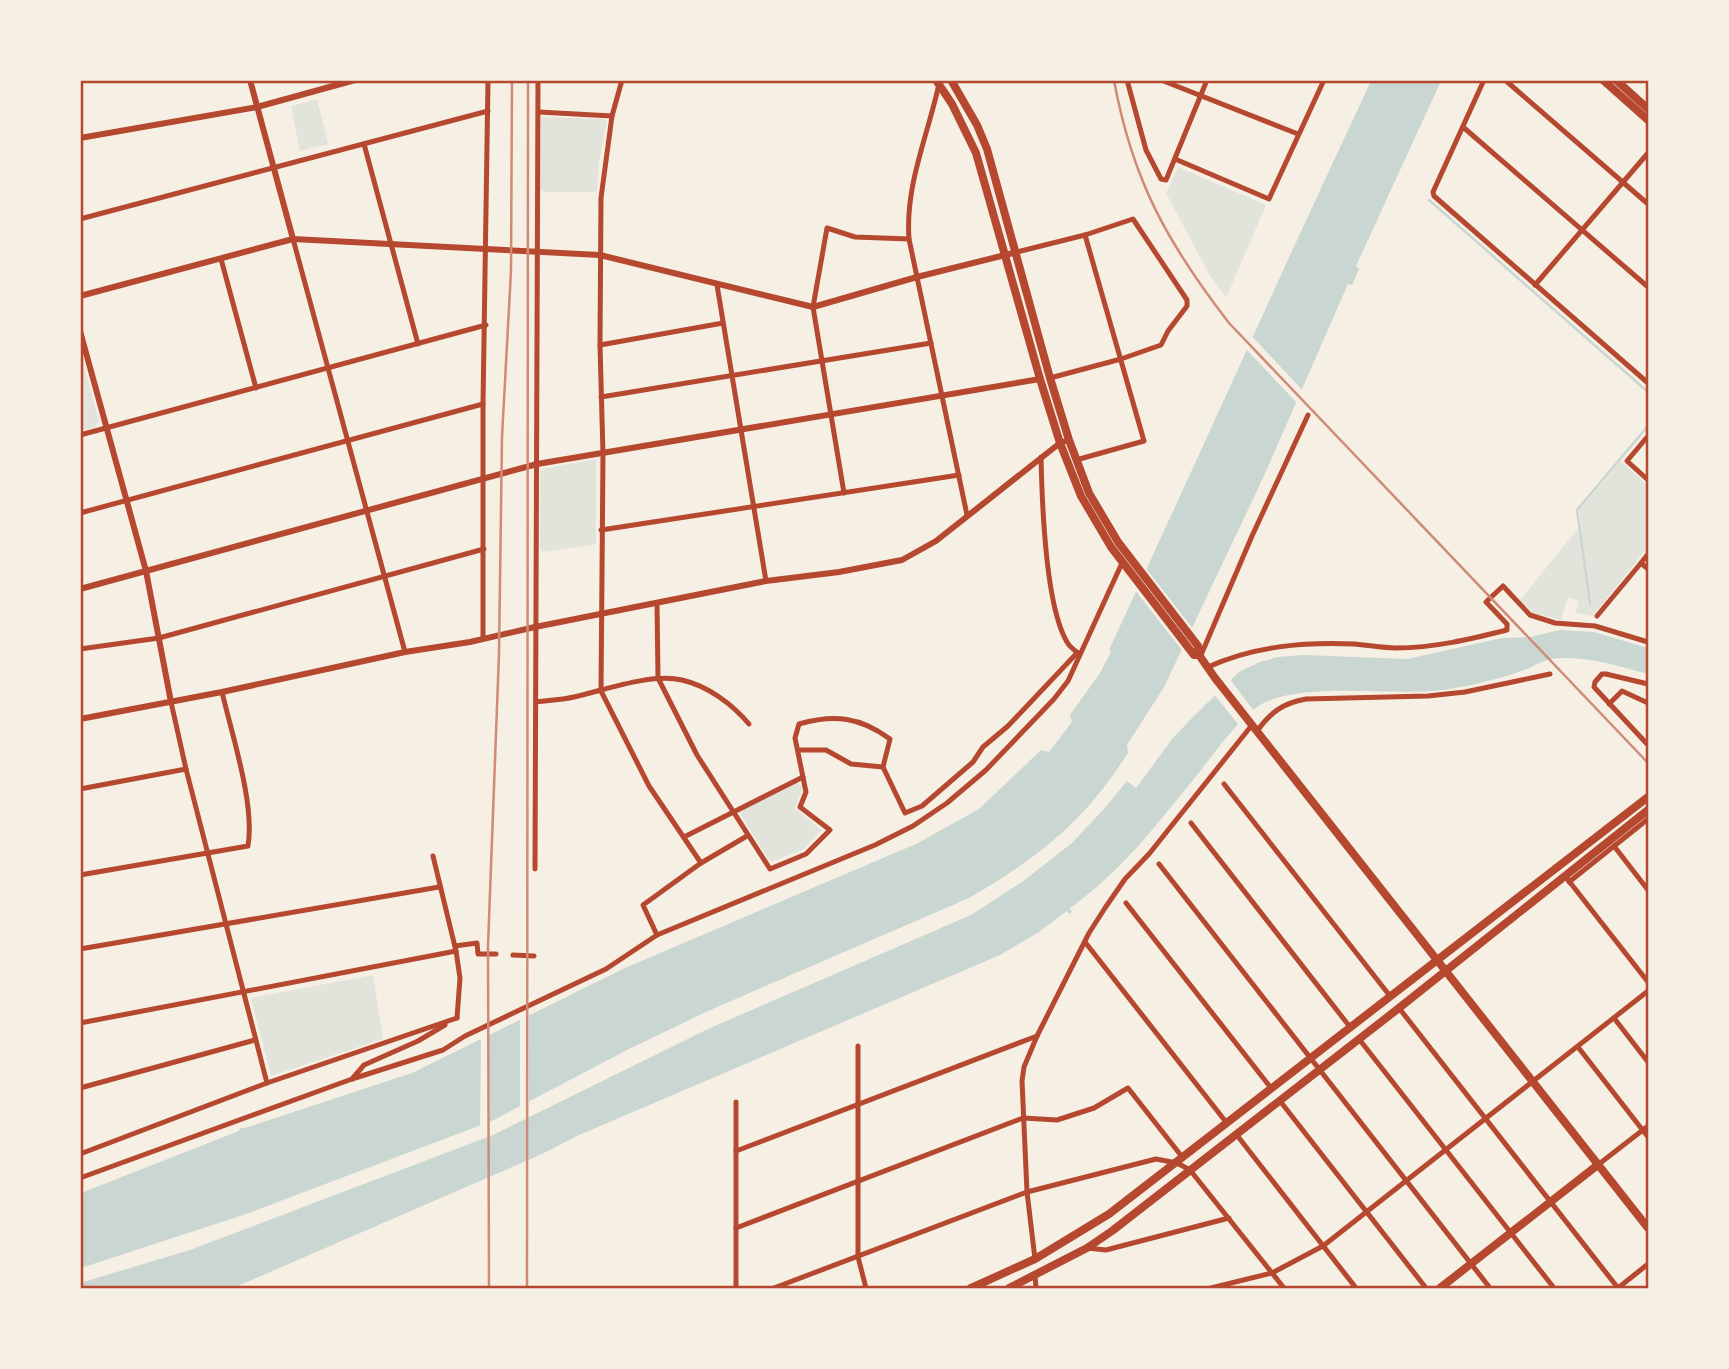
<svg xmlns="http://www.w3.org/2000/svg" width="1729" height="1369" font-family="Lato,sans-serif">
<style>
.green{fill:#e2e4dc}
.water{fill:#c9d6d2}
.pier{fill:#f6efe4}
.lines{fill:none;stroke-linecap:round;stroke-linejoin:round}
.stream{stroke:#c9d6d2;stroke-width:2.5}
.minor{stroke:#b5482f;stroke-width:5}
.tertiary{stroke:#b5482f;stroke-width:6}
.primary{stroke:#b5482f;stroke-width:8}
.trunk{stroke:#b5482f;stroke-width:8}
.rail{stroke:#cf8b77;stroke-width:2.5}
.neatline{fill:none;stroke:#b5482f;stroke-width:2.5}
</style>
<rect width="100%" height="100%" fill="#f6efe4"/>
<g class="green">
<polygon points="317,99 328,144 300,151 291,106"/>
<polygon points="541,117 603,119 607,122 599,161 597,192 544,192 540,188"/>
<polygon points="1178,167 1266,205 1226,298 1209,274 1166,193"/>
<polygon points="83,363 99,421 95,427 81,430 80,364"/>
<polygon points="596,459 596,544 544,552 540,548 540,472 543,469"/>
<polygon points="1621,461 1648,486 1648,547 1593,616 1575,613 1579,601 1568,597 1561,620 1533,613 1520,600 1581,525 1579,510"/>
<polygon points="797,782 803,787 795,808 821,830 803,850 770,862 739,812"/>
<polygon points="373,975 383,1039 271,1076 251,998"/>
</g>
<g class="water">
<path d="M1371 81H1441L1356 266 1359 269 1352 285 1348 284 1263 478 1164 687 1127 745 1128 753C1118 768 1108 783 1096 797 1062 839 1016 871 969 898L708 1011 629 1049 492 1121 249 1213 81 1268V1193L239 1131 240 1128H245L412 1073 625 968 916 844 979 809 1041 750 1049 752 1072 722 1070 715 1100 673 1111 652 1109 650C1197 461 1282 270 1371 81Z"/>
<path d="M1560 630 1594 632 1648 648V674C1619 666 1591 657 1561 658 1540 659 1538 666 1521 671 1499 679 1473 685 1449 689 1396 698 1299 679 1257 707 1238 720 1212 756 1197 775 1156 825 1124 869 1070 908L1072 912 1069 914 1067 911 1039 932 1000 955 579 1135 542 1154 240 1285 229 1288H81L80 1283 190 1250 493 1135 708 1029 971 915 1022 882 1072 843 1103 810 1127 781 1136 788 1173 738 1193 717 1239 672 1260 662 1278 657 1304 655 1407 659 1502 638 1530 637Z"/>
</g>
<g class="pier">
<polygon points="1250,334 1304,392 1299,405 1244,347"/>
<polygon points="1144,566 1194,630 1184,653 1134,589"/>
<polygon points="1229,678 1254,711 1257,711 1241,728 1213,693"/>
<polygon points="529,1011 529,1104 520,1109 520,1016"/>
<polygon points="489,1031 489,1126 480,1129 481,1035"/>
</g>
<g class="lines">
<g class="stream">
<polyline points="1429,200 1648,392"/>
<polyline points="1590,604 1577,510 1648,426"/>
</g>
<g class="minor">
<polyline points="622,80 612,116 601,198 600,345 603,454 601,691 649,786 701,863"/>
<polyline points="1127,80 1146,150 1161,179 1166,180 1207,80"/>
<polyline points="1161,80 1298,134"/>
<polyline points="1484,80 1433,192 1434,196 1648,383"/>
<polyline points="1505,80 1648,204"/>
<polyline points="80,81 83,80"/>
<path d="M939 84C928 135 905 185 909 239L967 515"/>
<polyline points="539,112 612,116"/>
<polyline points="1463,127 1648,287"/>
<polyline points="364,144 418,344"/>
<polyline points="1175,159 1269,199 1324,80"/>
<polyline points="80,219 488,111"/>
<polyline points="293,239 405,652"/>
<polyline points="1017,252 1085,235 1133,219 1187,300 1187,306 1168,331 1161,345 1121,359 1050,378"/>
<polyline points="221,259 256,388"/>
<polyline points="717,285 766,581"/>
<polyline points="1535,285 1648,153"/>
<polyline points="600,345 723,323"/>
<polyline points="601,397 931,343"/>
<polyline points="80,435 486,325"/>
<polyline points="1648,436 1627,461 1648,480"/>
<path d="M1041 457C1042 502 1045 605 1067 642 1069 646 1074 650 1078 653"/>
<polyline points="1076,460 1144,441 1085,235"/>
<polyline points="844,493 813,307 827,228 855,237 909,239"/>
<polyline points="80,513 483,404"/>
<polyline points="601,530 959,475"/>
<polyline points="1648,554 1641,563 1648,569"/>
<path d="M657 604 658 678 697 755 770 869 806 854 830 830 800 807 806 792 795 738 799 724C835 714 860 717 890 739L883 767 905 813 922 806 973 762 983 747 1008 726 1077 653"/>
<polyline points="1597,616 1641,563"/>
<polyline points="483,638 483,404 488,80"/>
<polyline points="80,649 159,638 484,549"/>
<polyline points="1201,655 1252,536 1308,415"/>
<path d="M1208 667C1254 646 1303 642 1354 644 1368 645 1382 648 1396 648 1434 648 1471 639 1507 630V624L1486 602 1503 586 1530 615 1555 623 1595 626 1648 642"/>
<polyline points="1648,684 1606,674 1602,674 1595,682 1594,687 1648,745"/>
<polyline points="171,702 186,769 267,1083"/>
<path d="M536 702C549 700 562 700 574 697 605 690 651 673 682 680 708 686 732 704 749 724"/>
<polyline points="1609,704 1622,691 1648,703"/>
<path d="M1257 731C1271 712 1283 703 1306 699L1428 696 1465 692 1550 674"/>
<polyline points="799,750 826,750 851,764 883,767"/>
<polyline points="1224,784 1390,996"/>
<polyline points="80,789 186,769"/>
<polyline points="1191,823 1350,1027"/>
<polyline points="684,837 803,777"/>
<polyline points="1614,846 1648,890"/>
<polyline points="433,856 456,951 460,978 457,1018"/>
<polyline points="1159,864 1490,1288"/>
<polyline points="535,869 538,80"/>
<path d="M80 875 248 846C255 804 232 735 222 692"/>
<polyline points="1565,876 1648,982"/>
<polyline points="1569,882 1648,819"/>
<polyline points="1126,903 1271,1088"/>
<polyline points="657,935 643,905 701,863 747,836"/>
<polyline points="1085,942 1226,1122"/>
<polyline points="455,946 477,943 478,954 496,954"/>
<polyline points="80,949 439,887"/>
<polyline points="513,955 534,956"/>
<polyline points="1399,1008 1618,1288"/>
<polyline points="1614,1018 1648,1062"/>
<polyline points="80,1023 456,951"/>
<polyline points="1359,1039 1554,1288"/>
<polyline points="858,1046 858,1257 866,1288"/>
<polyline points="1578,1047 1648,1137"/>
<polyline points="352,1079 364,1065 418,1041 445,1025"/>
<polyline points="80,1088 255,1040"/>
<polyline points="1280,1101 1426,1288"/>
<polyline points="736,1102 736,1151"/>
<polyline points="1236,1134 1356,1288"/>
<polyline points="80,1154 267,1083 457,1018"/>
<polyline points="1599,1164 1648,1126"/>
<polyline points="80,1178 352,1079 443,1050 465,1036 606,969 657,935 875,845 913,826 947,803 986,770 1054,699 1068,681 1122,563"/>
<polyline points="736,1228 1023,1118 1057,1120 1094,1108 1128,1088 1183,1158"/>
<polyline points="1087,1248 1106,1250 1229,1218"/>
<polyline points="1035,1259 1027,1192 1156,1159 1177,1163 1190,1170 1284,1288"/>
<polyline points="1035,1276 1036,1288"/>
<polyline points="736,1288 736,1151 1037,1036"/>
<polyline points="774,1288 1027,1192 1022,1081 1024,1067 1037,1036 1089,933 1105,908 1125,879 1149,854 1252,725"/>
<polyline points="1211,1288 1272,1273 1323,1246 1648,991"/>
<polyline points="1618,1288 1648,1264"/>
</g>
<g class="tertiary">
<polyline points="250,80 293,239"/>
<polyline points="80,138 257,107 355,80"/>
<polyline points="80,296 293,239 600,255 813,307 917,277 1017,252"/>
<polyline points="80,331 146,571 171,702"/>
<polyline points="80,589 537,464 1040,379"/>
<polyline points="80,719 222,692 405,652 470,642 535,627 766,581 839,572 902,560 936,541 1060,443 1069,440"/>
</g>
<g class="primary">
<polyline points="1603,80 1648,120"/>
<polyline points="1616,80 1648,109"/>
<polyline points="971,1288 1035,1259 1109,1214 1648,797"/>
<polyline points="1009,1288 1087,1248 1112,1231 1399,1008 1648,810"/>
<polyline points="1440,1288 1599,1164"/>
</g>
<g class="trunk">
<polyline points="936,80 952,104 976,153 1040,379 1060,443 1081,496 1111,547 1194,655 1199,655"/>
<polyline points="951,80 977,125 987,149 1050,378 1069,440 1089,493 1118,542 1198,646 1199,655 1215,678 1648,1228"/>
</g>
<g class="rail">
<path d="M1114 80C1132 180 1168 244 1229 323L1648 763"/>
<polyline points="489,1288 488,946 499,654 502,437 511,271 512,80"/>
<polyline points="527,1288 528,80"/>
</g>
</g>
<rect width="1729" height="1369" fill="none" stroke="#f6efe4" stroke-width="164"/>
<rect x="82" y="82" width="1565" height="1205" class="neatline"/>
</svg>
